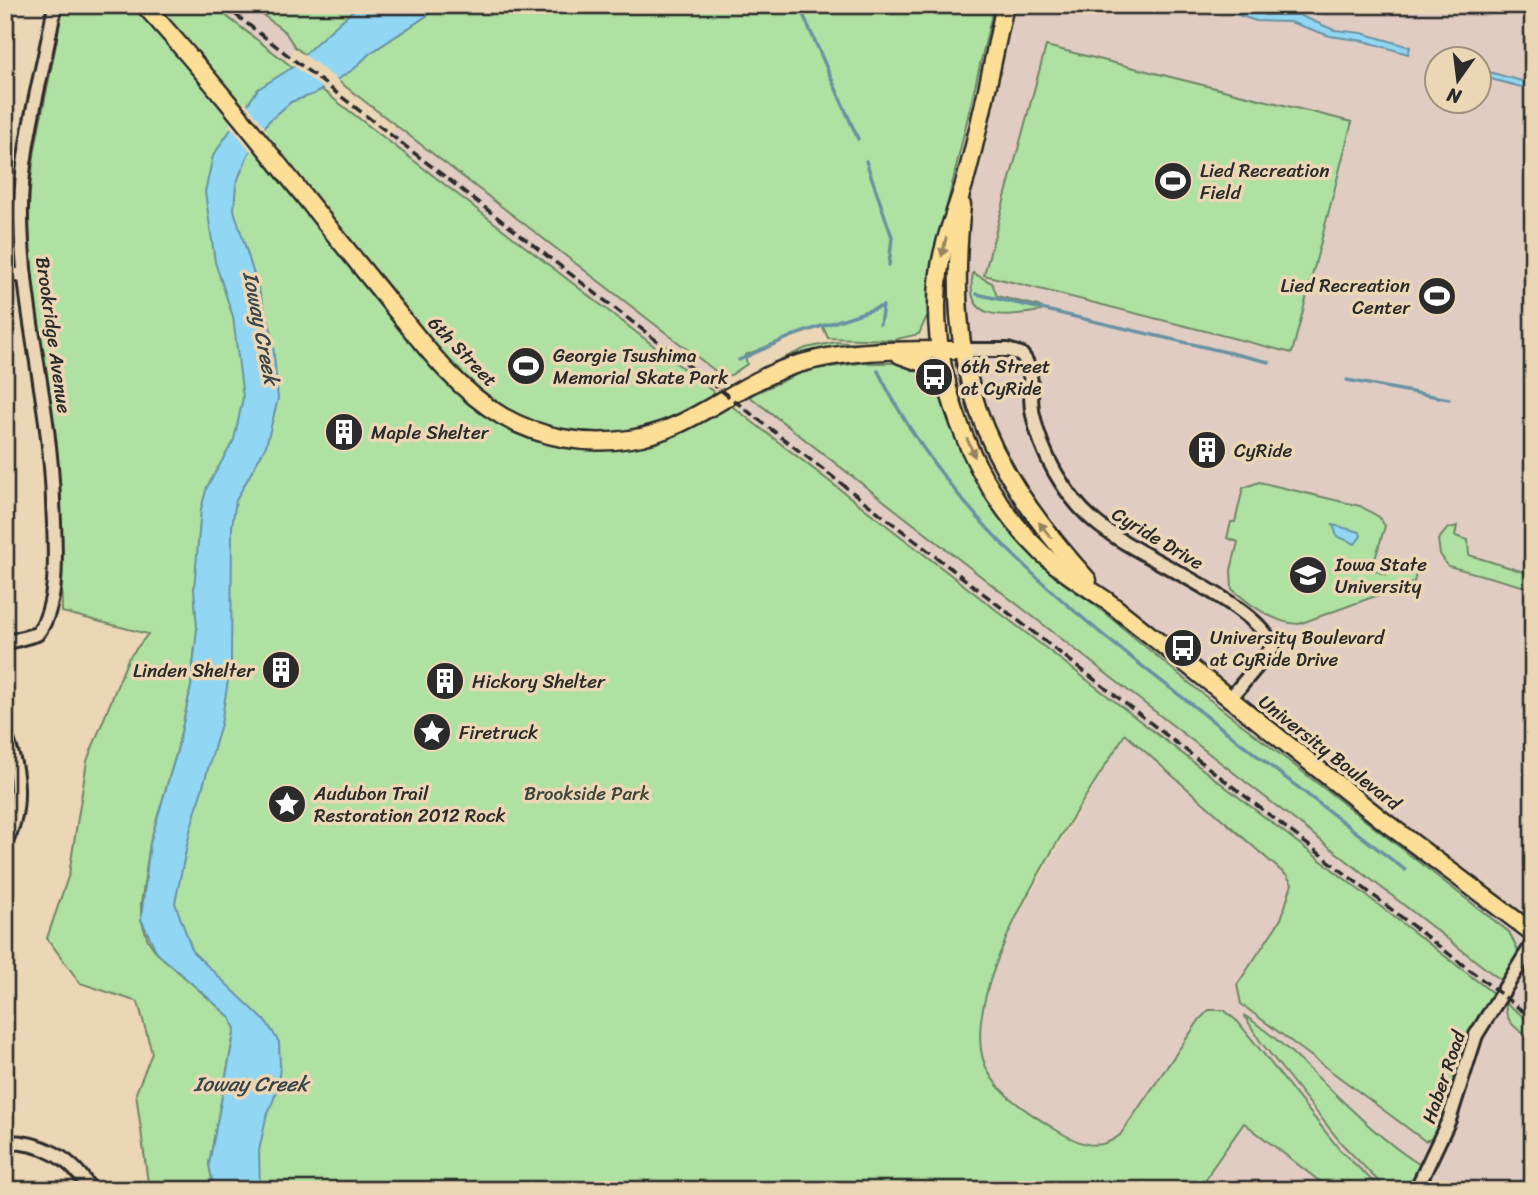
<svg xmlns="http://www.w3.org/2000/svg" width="1538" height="1195" font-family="Sriracha,sans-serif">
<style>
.built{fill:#e1ccc3;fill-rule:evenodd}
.green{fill:#afe1a2;stroke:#6d8666;stroke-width:2}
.water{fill:#91d7f3;stroke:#6892a3;stroke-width:2}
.pier{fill:#ebd6b5}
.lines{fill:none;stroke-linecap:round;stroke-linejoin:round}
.stream{stroke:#6892a3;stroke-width:3.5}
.minor-casing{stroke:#2b2b2b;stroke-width:18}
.major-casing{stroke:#2b2b2b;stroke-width:21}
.minor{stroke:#ebd6b5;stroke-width:12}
.major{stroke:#fdde96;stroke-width:16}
.rail{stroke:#2b2b2b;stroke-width:3.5;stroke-dasharray:10 5;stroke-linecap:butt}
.oneway{fill:#948460}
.labels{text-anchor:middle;stroke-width:7;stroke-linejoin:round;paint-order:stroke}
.poi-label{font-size:19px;fill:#2b2b2b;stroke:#ebd6b5;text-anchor:start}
.street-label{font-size:19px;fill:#2b2b2b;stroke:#ebd6b5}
.park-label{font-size:19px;fill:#3f463d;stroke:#ebd6b5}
.water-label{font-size:21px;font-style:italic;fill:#3a4549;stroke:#ebd6b5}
</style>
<rect width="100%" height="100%" fill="#ebd6b5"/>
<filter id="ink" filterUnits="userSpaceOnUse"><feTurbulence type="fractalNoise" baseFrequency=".0143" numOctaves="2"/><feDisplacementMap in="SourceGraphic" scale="14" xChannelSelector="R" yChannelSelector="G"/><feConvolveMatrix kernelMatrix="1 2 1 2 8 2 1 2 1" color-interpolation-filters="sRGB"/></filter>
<g filter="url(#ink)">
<g class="built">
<polygon points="212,5 250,5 285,32 295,47 286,60"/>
<path d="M1008 5H1533V1190H927L959 1066 1005 938 1125 734 1137 718 739 409 749 396 1148 705 1181 662 1106 600 1022 498 965 369 961 210ZM1436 60H1478V102H1436Z"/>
<polygon points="397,126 722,376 712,389 387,139"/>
</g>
<g class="green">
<path d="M62 5H212L1494 994C1464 1037 1456 1089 1436 1137L1425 1141 1417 1135 1241 1004 1237 985 1281 919 1292 884 1287 876 1125 734C1081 807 960 975 983 1059 992 1092 1027 1111 1053 1128 1075 1142 1097 1154 1120 1135L1200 1019 1209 1010H1224L1238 1022 1340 1150 1382 1190H1341L1335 1185 1331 1190 1244 1123 1211 1170 1201 1190H237L256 1037 157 929 190 761 195 646 191 687 177 751 150 843 141 904V919L148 940 157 953 230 1017 235 1029 209 1164 214 1190H149L136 1093 152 1053 138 1002 80 983 47 938 69 874 87 761 128 659 148 634 62 612C61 569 62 527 58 484 50 396 30 309 29 220 28 148 54 77 62 5Z"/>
<polygon points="250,5 359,5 305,55 295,47 285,32"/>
<polygon points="443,5 994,5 937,249 932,318 926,318 919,334 893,340 828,338 822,325 745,355 747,364 731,375 722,376 337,80 369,54"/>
<polygon points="1046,46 1352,122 1292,353 984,275"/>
<path d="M973 273 992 283 997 296 1038 306 1042 308 1041 311C1006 316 963 324 973 273Z"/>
<polygon points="836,342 861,344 823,349 771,364 806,348"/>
<polygon points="860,363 895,363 926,369 923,374 929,380 934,377 1031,552 1205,696 1509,932 1519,953 1503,982 749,396 807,370"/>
<path d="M1259 482 1360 506 1379 517 1385 526 1372 569 1386 575 1390 561 1414 566 1417 570 1414 582 1299 624C1276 624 1249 604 1232 589L1231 570 1238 542 1227 538 1231 522H1235L1243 488Z"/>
<polygon points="1457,526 1455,536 1468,540 1469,555 1527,573 1533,578 1533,589 1448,566 1440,554 1438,540 1447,529"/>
<path d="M1506 1003 1533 1024V1041C1519 1030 1503 1022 1506 1003Z"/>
<path d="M1244 1015C1309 1059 1356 1125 1422 1166L1410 1190H1387L1342 1144 1260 1041Z"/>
</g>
<g class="water">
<polygon points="359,5 443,5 369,54 354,69 314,94 291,102 268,122 248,155 236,184 234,210 272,333 278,399 266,446 236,500 232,526 231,662 221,724 190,831 175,903 193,952 267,1023 279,1042 280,1067 277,1091 266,1118 259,1151 260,1190 214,1190 209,1164 235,1029 230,1017 157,953 141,919 150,843 177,751 191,687 197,628 194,589 201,509 207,487 234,440 243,398 233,317 215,262 205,192 213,156 258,89 293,67 312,47"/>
<polygon points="1208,5 1234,5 1265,15 1299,15 1334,30 1362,33 1410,47 1408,54 1364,41 1330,36 1290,22 1256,21"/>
<polygon points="1478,69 1533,84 1533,90 1479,76"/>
<polygon points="1333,525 1360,532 1361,536 1355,544 1337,536"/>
</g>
<g class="pier">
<polygon points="302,53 305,55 340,82 326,91 291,64"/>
<polygon points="245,101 267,130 253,154 229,125"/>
</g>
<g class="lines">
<g class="stream">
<polyline points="799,5 858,139"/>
<polyline points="866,161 892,237 889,265"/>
<polyline points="977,294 1269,362"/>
<polyline points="739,360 792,336 883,306 880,324"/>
<path d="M878 371C949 516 1066 608 1191 704 1262 760 1334 815 1405 870"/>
<polyline points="1347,380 1449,399"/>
</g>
<defs>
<g id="minor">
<polyline points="5,272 25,277"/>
<path d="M961 350H1007L1021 354C1036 370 1028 395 1033 415 1041 453 1064 495 1093 520 1133 557 1257 601 1273 647L1229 700"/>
<path d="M5 643 37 634C62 603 54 538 53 500 50 406 23 314 21 220 19 149 43 75 55 5"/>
<path d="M5 735C19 768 23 810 5 843"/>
<path d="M5 1142C40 1141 73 1158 90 1190"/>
<polyline points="1416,1190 1449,1120 1476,1035 1533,943"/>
</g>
<g id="major">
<path d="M144 5C225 94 298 190 374 283 412 329 450 386 502 416 540 438 587 446 630 439 686 431 727 392 778 371 836 348 900 350 961 350"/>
<path d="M1005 5C992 64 981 123 965 181 956 212 943 240 939 273 927 371 971 484 1042 553 1061 571 1083 585 1106 600L1385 822 1533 933"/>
<path d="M962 205C945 369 978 458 1088 580"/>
<polyline points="900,355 925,364 947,381"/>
</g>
</defs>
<use href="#minor" class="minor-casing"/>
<use href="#major" class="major-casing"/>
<use href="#minor" class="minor"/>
<use href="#major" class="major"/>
<polyline class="rail" points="223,5 1533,1019"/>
</g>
<defs><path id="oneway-solid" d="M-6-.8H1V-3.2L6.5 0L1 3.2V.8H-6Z" transform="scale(1.75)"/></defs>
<g class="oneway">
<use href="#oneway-solid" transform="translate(944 247) rotate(103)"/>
<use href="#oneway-solid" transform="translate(971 448) rotate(67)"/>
<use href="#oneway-solid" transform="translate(1045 530) rotate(-128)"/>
</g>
</g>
<defs>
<symbol id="stadium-disc" viewBox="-11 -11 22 22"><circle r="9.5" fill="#2b2b2b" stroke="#ebd6b5"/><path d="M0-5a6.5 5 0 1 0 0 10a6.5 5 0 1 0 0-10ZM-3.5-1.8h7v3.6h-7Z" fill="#fff"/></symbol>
<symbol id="bus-disc" viewBox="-11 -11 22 22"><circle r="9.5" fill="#2b2b2b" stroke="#ebd6b5"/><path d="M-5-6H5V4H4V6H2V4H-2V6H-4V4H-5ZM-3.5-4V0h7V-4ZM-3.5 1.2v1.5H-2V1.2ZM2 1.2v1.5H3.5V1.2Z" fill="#fff"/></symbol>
<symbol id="building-disc" viewBox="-11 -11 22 22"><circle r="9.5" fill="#2b2b2b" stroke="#ebd6b5"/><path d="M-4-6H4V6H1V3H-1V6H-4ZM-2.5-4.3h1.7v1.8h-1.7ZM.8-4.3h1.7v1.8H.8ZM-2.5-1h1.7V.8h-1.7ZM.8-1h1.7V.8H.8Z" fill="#fff"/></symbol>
<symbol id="university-disc" viewBox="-11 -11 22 22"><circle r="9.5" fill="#2b2b2b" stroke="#ebd6b5"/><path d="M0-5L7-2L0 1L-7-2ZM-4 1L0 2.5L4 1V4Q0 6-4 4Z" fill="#fff"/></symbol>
<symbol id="sight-disc" viewBox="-11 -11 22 22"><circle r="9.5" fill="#2b2b2b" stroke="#ebd6b5"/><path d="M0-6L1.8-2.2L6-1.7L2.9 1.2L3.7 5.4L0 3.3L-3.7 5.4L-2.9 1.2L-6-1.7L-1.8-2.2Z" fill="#fff"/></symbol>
</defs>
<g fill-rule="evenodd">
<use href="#stadium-disc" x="1151" y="159" width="44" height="44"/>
<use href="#stadium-disc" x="1415" y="274" width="44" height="44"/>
<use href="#stadium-disc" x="504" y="344" width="44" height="44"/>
<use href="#bus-disc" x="912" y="355" width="44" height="44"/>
<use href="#building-disc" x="322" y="410" width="44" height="44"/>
<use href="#building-disc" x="1185" y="428" width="44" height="44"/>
<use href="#university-disc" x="1286" y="553" width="44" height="44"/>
<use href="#bus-disc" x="1161" y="626" width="44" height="44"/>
<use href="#building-disc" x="259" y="648" width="44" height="44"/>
<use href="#building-disc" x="423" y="659" width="44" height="44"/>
<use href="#sight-disc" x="410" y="710" width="44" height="44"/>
<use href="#sight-disc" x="265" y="782" width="44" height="44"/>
</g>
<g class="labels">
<g class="poi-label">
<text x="1200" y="177">Lied Recreation<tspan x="1200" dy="22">Field</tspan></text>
<text x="1410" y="292" text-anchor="end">Lied Recreation<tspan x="1410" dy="22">Center</tspan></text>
<text x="553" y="362">Georgie Tsushima<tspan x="553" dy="22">Memorial Skate Park</tspan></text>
<text x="961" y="373">6th Street<tspan x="961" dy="22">at CyRide</tspan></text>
<text x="371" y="439">Maple Shelter</text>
<text x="1234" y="457">CyRide</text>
<text x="1335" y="571">Iowa State<tspan x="1335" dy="22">University</tspan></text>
<text x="1210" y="644">University Boulevard<tspan x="1210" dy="22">at CyRide Drive</tspan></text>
<text x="254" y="677" text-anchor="end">Linden Shelter</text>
<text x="472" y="688">Hickory Shelter</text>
<text x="459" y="739">Firetruck</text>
<text x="314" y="800">Audubon Trail<tspan x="314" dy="22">Restoration 2012 Rock</tspan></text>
</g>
<g class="street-label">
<text transform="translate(54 335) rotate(82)" y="7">Brookridge Avenue</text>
<text transform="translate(463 351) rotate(46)" y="7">6th Street</text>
<text transform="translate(1158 538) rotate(31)" y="7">Cyride Drive</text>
<text transform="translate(1330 752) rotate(38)" y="7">University Boulevard</text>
<text transform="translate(1443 1077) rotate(-71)" y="7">Haber Road</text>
</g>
<g class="park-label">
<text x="587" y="800">Brookside Park</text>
</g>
<g class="water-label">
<text transform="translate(261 328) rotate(79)" y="7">Ioway Creek</text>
<text x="251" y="1091">Ioway Creek</text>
</g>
</g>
<rect width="1538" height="1195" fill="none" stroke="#ebd6b5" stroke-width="28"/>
<rect x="14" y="14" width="1510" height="1167" fill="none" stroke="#2b2b2b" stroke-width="2.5" filter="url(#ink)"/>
<g transform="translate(1458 80) rotate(194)"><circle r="33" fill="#ebd6b5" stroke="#9e927e" stroke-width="2"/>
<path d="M0-5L12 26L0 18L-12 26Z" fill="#2b2b2b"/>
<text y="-10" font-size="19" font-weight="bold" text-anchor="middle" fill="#2b2b2b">N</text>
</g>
</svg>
